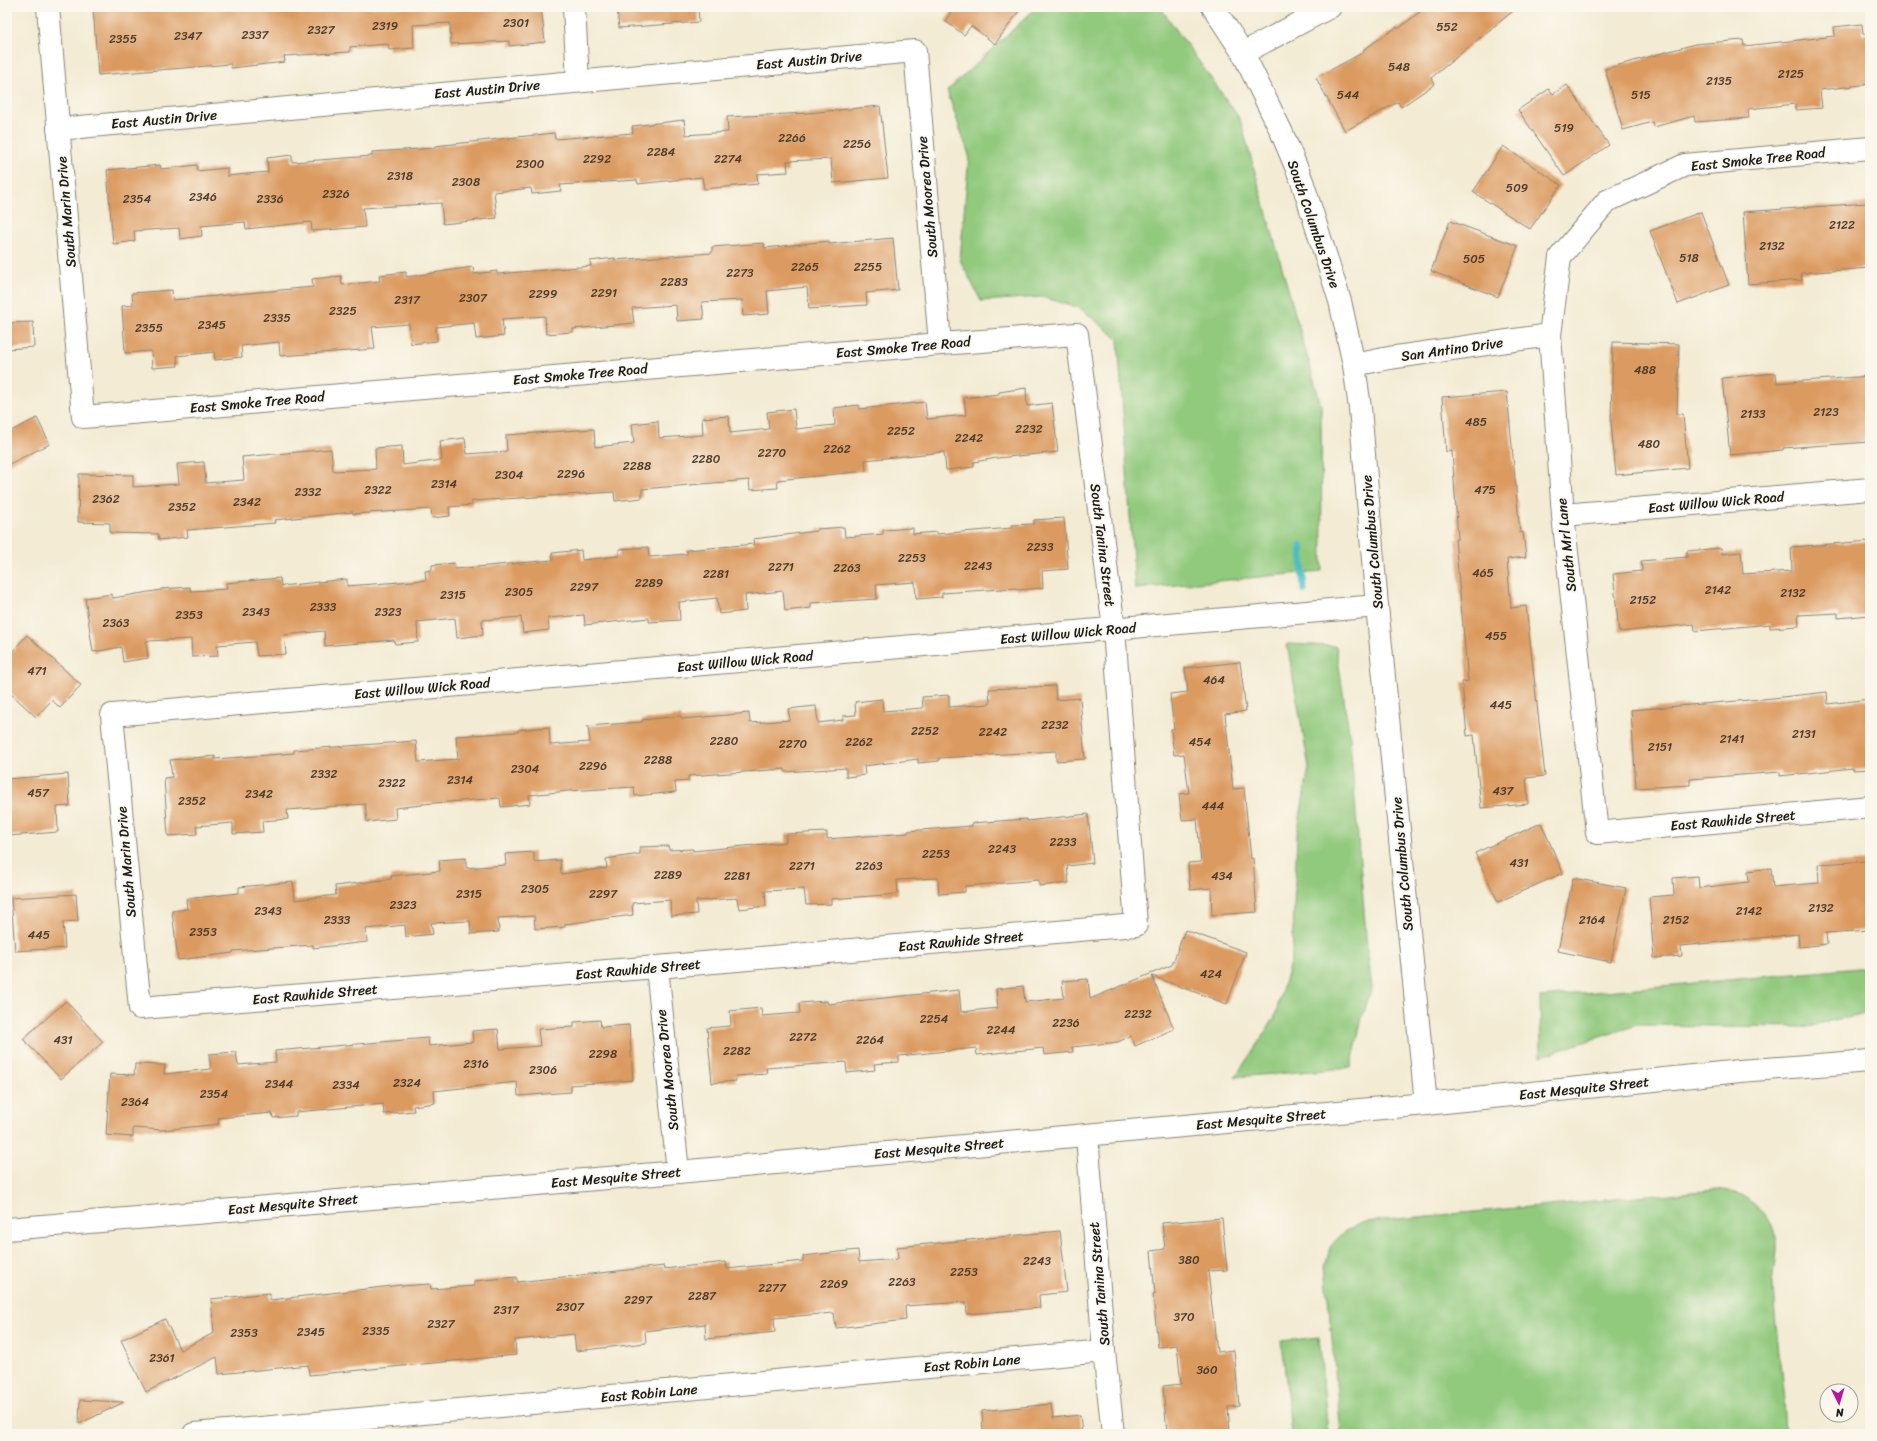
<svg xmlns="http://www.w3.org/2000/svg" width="1877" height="1441" font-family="Sriracha,sans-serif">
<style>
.green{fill:#91c97d;stroke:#56724c}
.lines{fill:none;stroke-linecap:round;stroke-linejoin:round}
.stream{stroke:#4ebdc4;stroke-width:7}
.building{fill:#db9a5f}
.street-casing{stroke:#888478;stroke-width:24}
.secondary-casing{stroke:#888478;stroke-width:24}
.street{stroke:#fff;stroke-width:22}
.secondary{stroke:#fff;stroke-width:22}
.labels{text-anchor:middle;stroke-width:3.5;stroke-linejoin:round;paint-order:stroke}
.number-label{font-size:12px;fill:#4c3c2d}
.street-label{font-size:14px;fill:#1c1c1c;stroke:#fbf7ec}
</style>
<rect width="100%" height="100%" fill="#fbf7ec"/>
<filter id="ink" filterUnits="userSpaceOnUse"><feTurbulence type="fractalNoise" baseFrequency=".025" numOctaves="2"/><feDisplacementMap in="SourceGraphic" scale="8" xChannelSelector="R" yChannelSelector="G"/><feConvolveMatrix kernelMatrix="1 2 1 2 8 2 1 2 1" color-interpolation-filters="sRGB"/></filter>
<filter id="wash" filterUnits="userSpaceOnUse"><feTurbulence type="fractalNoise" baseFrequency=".012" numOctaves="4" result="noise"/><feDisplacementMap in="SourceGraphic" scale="16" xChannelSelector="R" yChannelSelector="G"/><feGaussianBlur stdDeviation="0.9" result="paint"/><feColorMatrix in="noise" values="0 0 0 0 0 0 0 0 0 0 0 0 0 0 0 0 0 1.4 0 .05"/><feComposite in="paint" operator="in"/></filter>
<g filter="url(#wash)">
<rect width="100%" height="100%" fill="#f3ebd3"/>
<g class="green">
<polygon points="1037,7 1160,7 1240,119 1321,405 1322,571 1135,589 1118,339 1080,308 1042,297 981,301 960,260 969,155 947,91"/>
<polygon points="1287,644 1336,646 1350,739 1366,936 1372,988 1362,1018 1351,1068 1235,1077 1274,1019 1292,956 1297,834 1309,767"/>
<polygon points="1870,967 1870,1012 1804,1027 1637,1025 1541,1056 1540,997"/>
<path d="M1714 1190C1723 1191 1734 1192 1741 1195 1754 1202 1769 1217 1774 1231 1780 1252 1771 1267 1773 1288 1776 1337 1784 1385 1786 1434H1341L1325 1266 1330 1247 1345 1231 1364 1222Z"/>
<polygon points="1319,1337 1328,1434 1291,1434 1282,1341"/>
</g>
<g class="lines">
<polyline class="stream" points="1301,545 1304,590"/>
</g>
<g id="blocks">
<g class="building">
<polygon points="93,7 541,7 545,42 509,46 509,41 451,44 450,23 413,25 414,48 389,50 388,44 350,47 350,52 284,56 285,62 231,68 231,64 98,75"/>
<polygon points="617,7 698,7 699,22 619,28"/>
<polygon points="944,7 1022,7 995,44 971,26 964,35 945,21 951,12"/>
<polygon points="1426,7 1518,7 1431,78 1435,84 1401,107 1398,102 1345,131 1316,78 1364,52 1363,50 1397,27 1398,29"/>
<polygon points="1862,24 1863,34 1870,33 1870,84 1820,90 1822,108 1795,110 1795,104 1748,109 1749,118 1695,122 1694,116 1654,127 1652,122 1623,130 1605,69 1695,44 1743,40 1744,46 1835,36 1834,27"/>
<polygon points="1567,85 1609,145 1564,176 1518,110 1549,89 1553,94"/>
<polygon points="880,106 888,178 833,183 831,159 787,161 788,172 757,174 758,184 704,189 702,177 638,184 637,180 560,185 561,191 532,194 531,188 494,192 497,218 443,224 441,203 363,208 365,227 312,231 311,222 246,229 245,222 201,226 202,236 180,239 179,228 134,231 135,241 113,244 107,170 160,165 161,169 197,165 197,171 227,168 227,176 268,172 267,158 292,155 292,162 372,156 372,152 435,148 435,146 554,133 555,139 633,133 632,126 684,120 686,135 728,132 727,117 808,113"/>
<polygon points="1503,146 1561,185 1530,229 1473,192"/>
<polygon points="1867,203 1870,268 1801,273 1802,280 1748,284 1743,212"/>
<polygon points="1701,212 1729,285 1678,304 1650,231"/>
<polygon points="1450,221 1518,246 1498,297 1431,271"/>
<polygon points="893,238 898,290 866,293 867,305 809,309 807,287 767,291 769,314 743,316 742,300 702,302 704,319 677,321 676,305 632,308 634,323 573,329 573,332 546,334 545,316 502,319 504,336 476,339 474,323 436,327 437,341 411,344 409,324 372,327 375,349 280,356 279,342 241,346 242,357 215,360 214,352 177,356 178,366 152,368 151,351 125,353 122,306 133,305 132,293 172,290 173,300 313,287 312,279 341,276 342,285 380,281 379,275 406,272 406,277 473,267 474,274 497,271 497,274 591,266 590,261 615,258 615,260 712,253 712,247 764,243 765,248 829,241 829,244"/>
<polygon points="33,322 34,347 7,349 7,323"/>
<polygon points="1613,342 1679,344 1677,414 1683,414 1688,468 1616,475 1611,423"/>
<polygon points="1776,373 1777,383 1870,376 1870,442 1783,448 1783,450 1730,455 1722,378"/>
<polygon points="1026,388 1027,406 1052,403 1058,452 997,458 974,462 974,467 946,470 944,452 865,460 866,471 777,480 778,488 750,490 749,480 642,489 642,498 615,501 614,492 472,501 472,505 449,507 450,516 432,518 431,509 353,514 353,512 274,520 275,523 187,530 188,537 159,540 158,534 110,533 110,523 78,522 79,474 133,475 133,487 179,484 177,464 204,462 206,483 244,480 242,457 331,449 333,471 376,469 375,448 402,446 403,465 442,460 440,441 465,438 467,454 507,451 506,435 594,429 595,447 634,443 632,424 658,421 659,438 703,435 702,418 729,416 730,433 769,429 767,412 794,409 796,429 835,425 834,408 859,405 860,409 925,402 927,419 966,415 964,398 999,394 999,392"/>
<polygon points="1507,392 1520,533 1523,532 1526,557 1507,559 1511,608 1526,606 1545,776 1526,778 1528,804 1481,808 1474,735 1467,736 1462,682 1468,681 1455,539 1458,539 1452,451 1446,452 1442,397"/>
<polygon points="37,418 50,444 7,465 7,433"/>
<polygon points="1064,518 1068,569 1042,571 1043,588 1016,590 1016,588 942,593 942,597 916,599 915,582 876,585 877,599 811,603 811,608 785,611 783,591 745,595 746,611 719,614 717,598 679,602 680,620 649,622 649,618 585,625 584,615 548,618 549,630 523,633 521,617 482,620 483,635 457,638 455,618 417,622 418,642 395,644 394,640 325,646 324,631 284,635 286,654 257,656 255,642 217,645 218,656 192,657 191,639 146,641 148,658 123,662 121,647 93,652 85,598 112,594 113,598 161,590 161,589 190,587 191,591 227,589 226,583 280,578 281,586 347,579 347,586 426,580 425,571 432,570 432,565 454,563 455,569 553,560 552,553 581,550 582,560 619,556 619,549 648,547 649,557 687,554 687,550 754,544 753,539 817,531 817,529 844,527 845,537 883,534 883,530 913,528 913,534 937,532 937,534 1012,528 1012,525 1034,524 1034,520"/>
<polygon points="1870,541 1870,615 1838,618 1838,613 1798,615 1799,626 1770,628 1770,624 1695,631 1694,624 1619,632 1613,574 1642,571 1641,561 1687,557 1687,551 1721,548 1722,554 1741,552 1743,574 1792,571 1791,547"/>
<polygon points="27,635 81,685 60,708 52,700 36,717 7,690 7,657"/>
<polygon points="1240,662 1246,711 1225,714 1233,789 1244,788 1251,859 1253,858 1257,912 1212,915 1211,888 1190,890 1188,863 1201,862 1197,819 1182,820 1179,794 1189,793 1184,754 1174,755 1171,729 1174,729 1170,694 1188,692 1185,668"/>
<polygon points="1055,686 1056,700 1080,698 1085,759 1056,761 1056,751 939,758 939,761 918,763 918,759 864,766 865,775 846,777 846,768 785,772 785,769 688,776 688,781 675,782 676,792 635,796 634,787 568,791 529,795 530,804 501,807 500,798 422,804 422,805 395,808 396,819 367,822 365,804 287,810 288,819 262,821 263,832 233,834 233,823 196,826 197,834 168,836 164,778 172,777 170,760 215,756 215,759 294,753 294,750 416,741 418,762 458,759 456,736 518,732 518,730 549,727 550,745 590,742 588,726 642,722 642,720 681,716 682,719 749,713 750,723 790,720 788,709 816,706 818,723 843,720 843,716 856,715 855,702 882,699 883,711 923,708 922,697 949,695 949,707 990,704 989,689"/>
<polygon points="1827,692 1828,704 1870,699 1870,769 1853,770 1853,768 1780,776 1780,772 1690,779 1690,785 1636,788 1631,710 1773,698"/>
<polygon points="68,774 70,806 57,807 58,832 8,836 7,779"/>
<polygon points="1088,814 1093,863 1067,866 1069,883 1039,886 1039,880 965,886 965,892 939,894 938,878 897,880 898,894 831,899 831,904 806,905 804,889 765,891 766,906 739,909 737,898 696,901 697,914 671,916 670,900 632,903 633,915 565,924 565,927 535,929 534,916 498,918 499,932 471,934 470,921 431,923 433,934 406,937 405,925 366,929 367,942 313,948 313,945 233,951 233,953 178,960 172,911 187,909 186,899 239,893 239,887 293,882 295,900 336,895 335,886 391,879 391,876 440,871 439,860 466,858 466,868 506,865 505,854 534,852 534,862 560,860 561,874 607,868 606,859 640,854 640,847 668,846 669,850 693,849 693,851 786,842 786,834 827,832 827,839 908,833 908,831 972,826 972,823 1027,819 1027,821"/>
<polygon points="1541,823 1563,873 1498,902 1475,853"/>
<polygon points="1870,861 1870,930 1826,933 1827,944 1799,947 1798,934 1681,946 1682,956 1654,958 1649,897 1674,895 1673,878 1698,876 1699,888 1749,882 1748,871 1771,868 1773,887 1819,883 1818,864"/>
<polygon points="1573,878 1626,888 1611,962 1558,951"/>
<polygon points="76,894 78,921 63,922 65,948 15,951 11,898"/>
<polygon points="1185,930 1246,952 1227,1004 1152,976 1174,1029 1135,1046 1131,1036 1118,1042 1072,1047 1073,1052 1044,1055 1043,1048 977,1055 976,1048 899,1056 899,1062 874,1064 875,1070 847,1073 846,1062 766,1068 767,1074 735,1076 736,1081 712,1083 707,1028 731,1026 730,1011 761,1008 762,1016 800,1013 799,1003 827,1001 828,1004 959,990 961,1012 998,1008 996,989 1023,986 1025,1002 1064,998 1062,981 1088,979 1090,999 1172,965"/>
<polygon points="66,1001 103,1042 61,1079 23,1039"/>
<polygon points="600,1020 601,1027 629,1025 633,1080 571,1085 571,1092 518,1096 517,1082 434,1091 435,1103 413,1106 414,1111 384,1114 383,1104 296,1112 296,1116 273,1118 272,1113 218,1118 219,1124 163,1130 133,1128 133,1137 106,1135 110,1074 134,1075 135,1064 165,1065 164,1074 211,1069 209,1054 236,1052 238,1065 276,1062 275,1051 428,1038 429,1046 473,1042 472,1031 498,1029 500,1049 540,1046 538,1029 574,1027 574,1022"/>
<polygon points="1222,1218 1227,1270 1208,1271 1217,1352 1234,1350 1239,1406 1228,1407 1230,1434 1167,1434 1163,1386 1181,1384 1177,1345 1158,1347 1153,1294 1155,1294 1151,1251 1165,1249 1162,1223"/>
<polygon points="1060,1231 1067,1292 1039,1295 1040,1308 967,1314 966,1302 905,1306 906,1320 836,1328 834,1313 809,1315 774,1318 775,1332 706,1339 705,1324 645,1331 646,1343 576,1351 574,1334 515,1340 516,1355 309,1375 308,1365 219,1374 217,1357 146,1392 121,1340 165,1319 180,1350 214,1333 211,1299 270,1293 270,1300 401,1285 401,1286 430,1284 431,1289 474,1286 474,1281 517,1277 517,1282 664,1266 664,1269 726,1262 727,1269 803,1261 803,1256 858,1250 859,1262 898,1259 897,1247"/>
<polygon points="80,1400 124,1402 79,1424"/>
<polygon points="1051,1404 1053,1418 1080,1415 1082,1434 983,1434 982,1411"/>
</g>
</g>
</g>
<g filter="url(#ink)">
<use href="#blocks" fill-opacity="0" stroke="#888478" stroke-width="1"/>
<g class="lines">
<defs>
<g id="street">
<polyline points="48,7 83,417 940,344 1077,334 1114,629 1136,925 657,967 140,1008 112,715 1377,606"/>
<polyline points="574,7 578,81"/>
<polyline points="1243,53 1330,7"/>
<polyline points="58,129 915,51 940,344"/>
<polyline points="1870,148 1685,165 1607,201 1560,257 1550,335 1563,515 1597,833 1870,807"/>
<polyline points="1354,365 1389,358 1550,335"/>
<polyline points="1563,515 1870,489"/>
<polyline points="657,967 678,1172"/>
<polyline points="1087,1135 1104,1351 1113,1434"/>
<polyline points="194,1434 1104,1351"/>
</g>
<g id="secondary">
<polyline points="1213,7 1243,53 1281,131 1302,181 1340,301 1354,365 1360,408 1377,606 1426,1104"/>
<polyline points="7,1229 678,1172 1426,1104 1740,1071 1870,1061"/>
</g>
</defs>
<use href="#street" class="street-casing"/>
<use href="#secondary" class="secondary-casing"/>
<use href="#street" class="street"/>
<use href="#secondary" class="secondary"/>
</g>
</g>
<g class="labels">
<g class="number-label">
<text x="516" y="27">2301</text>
<text x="385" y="30">2319</text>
<text x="1447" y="31">552</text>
<text x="321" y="34">2327</text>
<text x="255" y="39">2337</text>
<text x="188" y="40">2347</text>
<text x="123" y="43">2355</text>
<text x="1399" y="71">548</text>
<text x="1791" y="78">2125</text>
<text x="1719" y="85">2135</text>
<text x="1348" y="99">544</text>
<text x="1641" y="99">515</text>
<text x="1564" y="132">519</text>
<text x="792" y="142">2266</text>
<text x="857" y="148">2256</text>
<text x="661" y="156">2284</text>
<text x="597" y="163">2292</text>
<text x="728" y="163">2274</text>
<text x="530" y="168">2300</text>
<text x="400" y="180">2318</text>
<text x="466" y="186">2308</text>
<text x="1517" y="192">509</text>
<text x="336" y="198">2326</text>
<text x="203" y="201">2346</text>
<text x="137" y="203">2354</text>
<text x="270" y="203">2336</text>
<text x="1842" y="229">2122</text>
<text x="1772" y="250">2132</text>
<text x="1689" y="262">518</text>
<text x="1474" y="263">505</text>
<text x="805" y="271">2265</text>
<text x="868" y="271">2255</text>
<text x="740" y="277">2273</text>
<text x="674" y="286">2283</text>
<text x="604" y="297">2291</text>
<text x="543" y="298">2299</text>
<text x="473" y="302">2307</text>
<text x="407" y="304">2317</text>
<text x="343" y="315">2325</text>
<text x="277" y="322">2335</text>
<text x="212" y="329">2345</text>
<text x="149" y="332">2355</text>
<text x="1645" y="374">488</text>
<text x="1826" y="416">2123</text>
<text x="1753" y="418">2133</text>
<text x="1476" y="426">485</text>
<text x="1029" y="433">2232</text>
<text x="901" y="435">2252</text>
<text x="969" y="442">2242</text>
<text x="1649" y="448">480</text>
<text x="837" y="453">2262</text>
<text x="772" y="457">2270</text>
<text x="706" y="463">2280</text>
<text x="637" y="470">2288</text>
<text x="571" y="478">2296</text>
<text x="509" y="479">2304</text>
<text x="444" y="488">2314</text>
<text x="378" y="494">2322</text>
<text x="1485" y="494">475</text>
<text x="308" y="496">2332</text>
<text x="106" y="503">2362</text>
<text x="247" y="506">2342</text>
<text x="182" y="511">2352</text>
<text x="1040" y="551">2233</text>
<text x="912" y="562">2253</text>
<text x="978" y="570">2243</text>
<text x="781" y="571">2271</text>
<text x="847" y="572">2263</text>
<text x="1483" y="577">465</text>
<text x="716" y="578">2281</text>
<text x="649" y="587">2289</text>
<text x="584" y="591">2297</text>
<text x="1718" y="594">2142</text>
<text x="519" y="596">2305</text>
<text x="1793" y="597">2132</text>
<text x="453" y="599">2315</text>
<text x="1643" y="604">2152</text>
<text x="323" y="611">2333</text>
<text x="256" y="616">2343</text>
<text x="388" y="616">2323</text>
<text x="189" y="619">2353</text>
<text x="116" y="627">2363</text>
<text x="1496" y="640">455</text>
<text x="37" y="675">471</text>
<text x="1214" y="684">464</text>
<text x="1501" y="709">445</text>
<text x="1055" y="729">2232</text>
<text x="925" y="735">2252</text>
<text x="993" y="736">2242</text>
<text x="1804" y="738">2131</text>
<text x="1732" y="743">2141</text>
<text x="724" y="745">2280</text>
<text x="859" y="746">2262</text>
<text x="1200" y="746">454</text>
<text x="793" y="748">2270</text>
<text x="1660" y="751">2151</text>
<text x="658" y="764">2288</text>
<text x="593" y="770">2296</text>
<text x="525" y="773">2304</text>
<text x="324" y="778">2332</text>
<text x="460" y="784">2314</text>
<text x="392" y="787">2322</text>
<text x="1503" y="795">437</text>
<text x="38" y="797">457</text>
<text x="259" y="798">2342</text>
<text x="192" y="805">2352</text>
<text x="1213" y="810">444</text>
<text x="1063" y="846">2233</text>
<text x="1002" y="853">2243</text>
<text x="936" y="858">2253</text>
<text x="1519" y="867">431</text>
<text x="802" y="870">2271</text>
<text x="869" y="870">2263</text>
<text x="668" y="879">2289</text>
<text x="737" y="880">2281</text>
<text x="1222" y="880">434</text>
<text x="535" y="893">2305</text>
<text x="469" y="898">2315</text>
<text x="603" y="898">2297</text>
<text x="403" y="909">2323</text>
<text x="1821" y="912">2132</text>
<text x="268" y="915">2343</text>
<text x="1749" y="915">2142</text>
<text x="337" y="924">2333</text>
<text x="1592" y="924">2164</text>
<text x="1676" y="924">2152</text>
<text x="203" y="936">2353</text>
<text x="39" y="939">445</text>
<text x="1211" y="978">424</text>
<text x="1138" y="1018">2232</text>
<text x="934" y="1023">2254</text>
<text x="1066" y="1027">2236</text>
<text x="1001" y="1034">2244</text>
<text x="803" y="1041">2272</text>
<text x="63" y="1044">431</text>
<text x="870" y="1044">2264</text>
<text x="737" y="1055">2282</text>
<text x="603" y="1058">2298</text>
<text x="476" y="1068">2316</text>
<text x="543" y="1074">2306</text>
<text x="407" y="1087">2324</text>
<text x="279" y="1088">2344</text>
<text x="346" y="1089">2334</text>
<text x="214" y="1098">2354</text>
<text x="135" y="1106">2364</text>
<text x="1189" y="1264">380</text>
<text x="1037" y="1265">2243</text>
<text x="964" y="1276">2253</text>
<text x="902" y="1286">2263</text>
<text x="834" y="1288">2269</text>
<text x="772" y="1292">2277</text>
<text x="702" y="1300">2287</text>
<text x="638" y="1304">2297</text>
<text x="570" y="1311">2307</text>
<text x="506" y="1314">2317</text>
<text x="1184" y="1321">370</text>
<text x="441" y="1328">2327</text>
<text x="376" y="1335">2335</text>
<text x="311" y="1336">2345</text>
<text x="244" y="1337">2353</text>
<text x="162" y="1362">2361</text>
<text x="1207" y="1374">360</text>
</g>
<g class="street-label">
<text transform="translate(809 60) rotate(-5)" y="5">East Austin Drive</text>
<text transform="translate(487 89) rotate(-5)" y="5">East Austin Drive</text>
<text transform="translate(164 119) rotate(-5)" y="5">East Austin Drive</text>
<text transform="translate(1758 159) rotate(-6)" y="5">East Smoke Tree Road</text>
<text transform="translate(927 197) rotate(-95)" y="5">South Moorea Drive</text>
<text transform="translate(66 212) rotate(-95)" y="5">South Marin Drive</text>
<text transform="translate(1314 224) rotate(71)" y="5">South Columbus Drive</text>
<text transform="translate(903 347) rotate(-5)" y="5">East Smoke Tree Road</text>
<text transform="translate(1452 349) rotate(-8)" y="5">San Antino Drive</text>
<text transform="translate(580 374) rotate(-5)" y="5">East Smoke Tree Road</text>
<text transform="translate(257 402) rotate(-5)" y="5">East Smoke Tree Road</text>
<text transform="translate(1716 502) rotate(-5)" y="5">East Willow Wick Road</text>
<text transform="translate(1372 542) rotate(-95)" y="5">South Columbus Drive</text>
<text transform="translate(1103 545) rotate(83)" y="5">South Tanina Street</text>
<text transform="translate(1566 545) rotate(-96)" y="5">South Mrl Lane</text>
<text transform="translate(1068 633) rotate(-5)" y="5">East Willow Wick Road</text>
<text transform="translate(745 661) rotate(-5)" y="5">East Willow Wick Road</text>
<text transform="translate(422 688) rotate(-5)" y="5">East Willow Wick Road</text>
<text transform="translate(1733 820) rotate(-5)" y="5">East Rawhide Street</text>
<text transform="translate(126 862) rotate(-95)" y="5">South Marin Drive</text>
<text transform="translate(1402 864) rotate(-95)" y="5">South Columbus Drive</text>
<text transform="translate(961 941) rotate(-5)" y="5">East Rawhide Street</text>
<text transform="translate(638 969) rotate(-5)" y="5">East Rawhide Street</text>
<text transform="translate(315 994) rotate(-5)" y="5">East Rawhide Street</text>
<text transform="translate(667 1070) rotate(-96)" y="5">South Moorea Drive</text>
<text transform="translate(1584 1088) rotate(-6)" y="5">East Mesquite Street</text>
<text transform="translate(1261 1119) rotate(-5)" y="5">East Mesquite Street</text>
<text transform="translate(939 1148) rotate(-5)" y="5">East Mesquite Street</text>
<text transform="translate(616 1177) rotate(-5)" y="5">East Mesquite Street</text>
<text transform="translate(293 1204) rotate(-5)" y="5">East Mesquite Street</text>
<text transform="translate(1099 1284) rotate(-95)" y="5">South Tanina Street</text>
<text transform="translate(972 1363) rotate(-5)" y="5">East Robin Lane</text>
<text transform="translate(649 1393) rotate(-5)" y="5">East Robin Lane</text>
</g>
</g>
<rect width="1877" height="1441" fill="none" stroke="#fbf7ec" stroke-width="24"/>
<g transform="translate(1839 1403) rotate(175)"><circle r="19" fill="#fbf7ec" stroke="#a29f99"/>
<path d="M0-3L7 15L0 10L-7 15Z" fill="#b5179e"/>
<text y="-6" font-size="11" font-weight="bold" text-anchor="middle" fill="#1c1c1c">N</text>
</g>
</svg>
